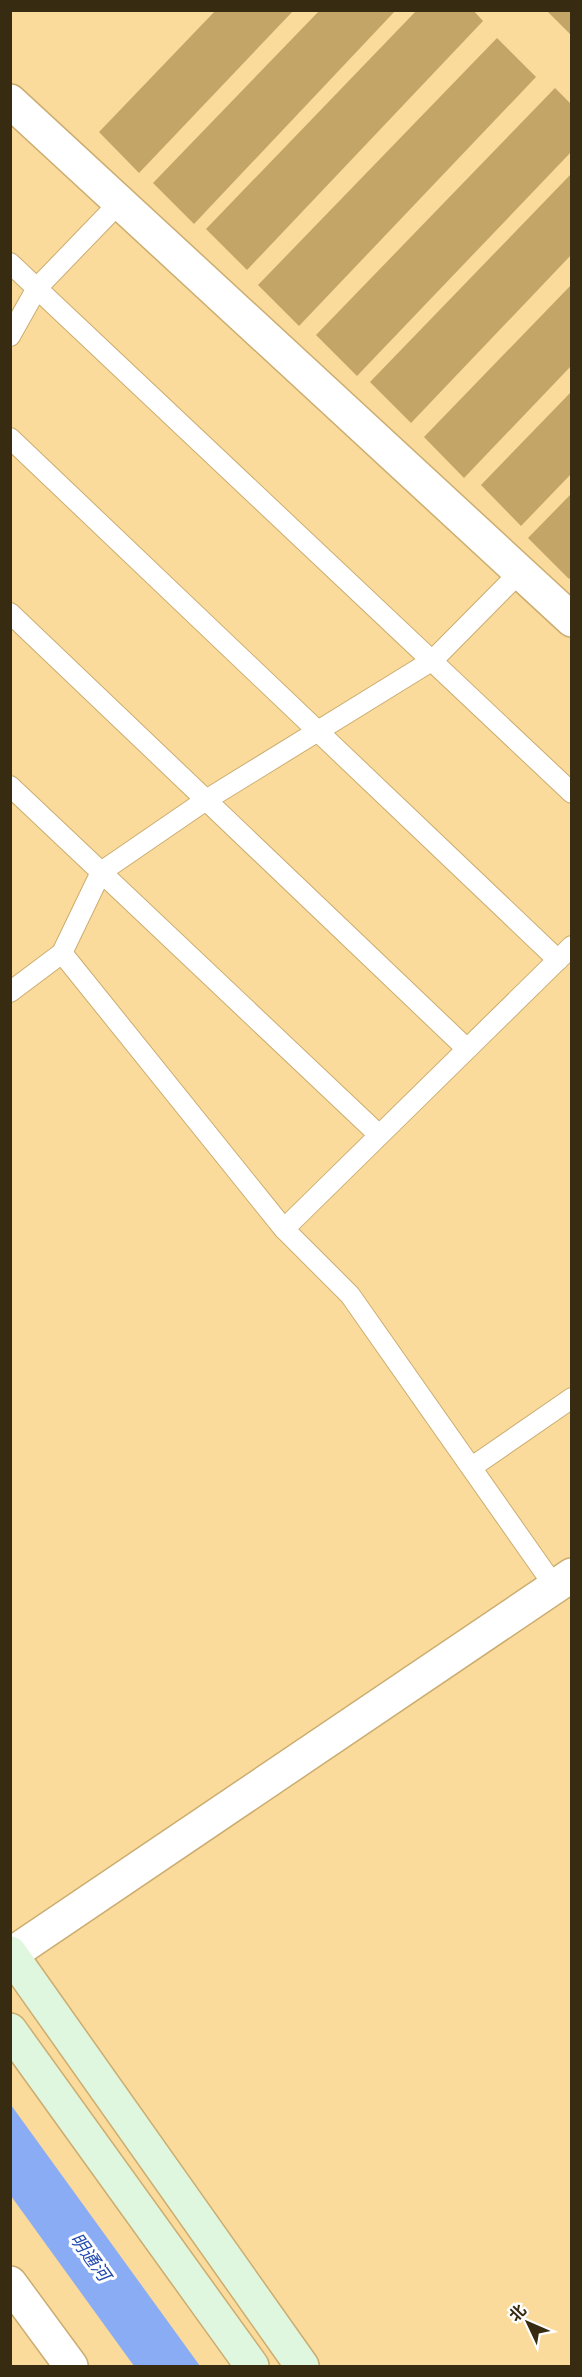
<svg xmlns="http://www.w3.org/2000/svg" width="582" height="2377" font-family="'Nunito Sans','Noto Sans SC',sans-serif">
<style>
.water{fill:#8aacf4}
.building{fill:#c3a568}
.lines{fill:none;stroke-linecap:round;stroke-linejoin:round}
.service-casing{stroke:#cbad70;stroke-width:22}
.minor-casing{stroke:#cbad70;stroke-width:36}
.secondary-casing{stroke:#cbad70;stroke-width:36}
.service{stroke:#fff;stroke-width:20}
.minor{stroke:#fff;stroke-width:33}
.secondary{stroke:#dff6df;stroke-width:33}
.labels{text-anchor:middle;stroke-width:6;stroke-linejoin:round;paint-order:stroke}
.water-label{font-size:18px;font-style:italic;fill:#224aaf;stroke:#fff}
</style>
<rect width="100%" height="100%" fill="#fadb9c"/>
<polygon class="water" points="11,2105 200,2366 134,2366 11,2196"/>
<g class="building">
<polygon points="216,10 294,10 139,173 99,132"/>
<polygon points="320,10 396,10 194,224 153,183"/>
<polygon points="417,10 473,10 483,21 247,270 206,229"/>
<polygon points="546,10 572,10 572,36"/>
<polygon points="497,38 536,77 299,326 258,285"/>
<polygon points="555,88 572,105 572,151 357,376 316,335"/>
<polygon points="572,173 572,254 411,423 370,382"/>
<polygon points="572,284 572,365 464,478 424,437"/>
<polygon points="572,391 572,473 521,526 481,485"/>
<polygon points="572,493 572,576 569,579 528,538"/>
</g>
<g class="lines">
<defs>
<g id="service">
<polyline points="10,263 572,793"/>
<polyline points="10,336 37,288 120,202"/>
<polyline points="10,438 558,960"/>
<polyline points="10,613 467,1049"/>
<polyline points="10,786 101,872 206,800 433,660 519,573"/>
<polyline points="62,953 101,872 379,1135"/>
<polyline points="10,992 62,953 284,1229"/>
<polyline points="472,1467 572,1398"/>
<polyline points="555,1587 350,1295 284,1229 572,946"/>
</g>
<g id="minor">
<polyline points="10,101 572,620"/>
<polyline points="10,1955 572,1575"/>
<polyline points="10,2283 71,2366"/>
</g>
<g id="secondary">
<polyline points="10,1953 302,2366"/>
<polyline points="10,2030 252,2366"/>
</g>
</defs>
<use href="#service" class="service-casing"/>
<use href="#minor" class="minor-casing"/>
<use href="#secondary" class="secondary-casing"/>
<use href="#service" class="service"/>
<use href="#minor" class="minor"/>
<use href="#secondary" class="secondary"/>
</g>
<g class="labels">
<g class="water-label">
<text transform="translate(90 2257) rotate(54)" y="6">明通河</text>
</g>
</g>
<rect width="582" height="2377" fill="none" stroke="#372b11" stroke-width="24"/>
<g transform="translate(528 2323) rotate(314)" stroke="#ffffff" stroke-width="4.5" paint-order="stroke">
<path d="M0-4.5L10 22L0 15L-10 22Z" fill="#372b11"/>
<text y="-9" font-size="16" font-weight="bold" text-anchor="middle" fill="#372b11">北</text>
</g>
</svg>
